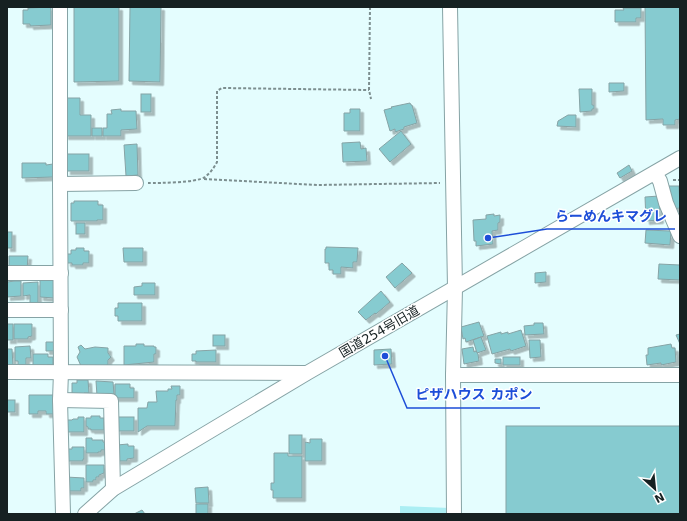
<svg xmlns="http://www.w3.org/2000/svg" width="687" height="521" font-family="'DejaVu Sans','Noto Sans JP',sans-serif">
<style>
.green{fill:#abeef3}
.building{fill:#86cbd0;stroke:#86a3a5;filter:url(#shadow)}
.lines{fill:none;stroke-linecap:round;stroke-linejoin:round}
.minor-casing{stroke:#86a3a5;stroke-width:16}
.path{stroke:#7c8e8f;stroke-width:2;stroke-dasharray:3 2;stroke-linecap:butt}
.minor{stroke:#fff;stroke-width:14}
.labels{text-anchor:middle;stroke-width:3;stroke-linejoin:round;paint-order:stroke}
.street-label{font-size:13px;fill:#162122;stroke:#fff}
.leader{fill:none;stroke:#1d4ed8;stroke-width:1.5}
.callout-dot{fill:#1d4ed8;stroke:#fff;stroke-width:1.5}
.callout-label{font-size:14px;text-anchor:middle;font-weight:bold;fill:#1d4ed8;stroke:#fff;stroke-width:3;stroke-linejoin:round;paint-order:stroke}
</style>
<defs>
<filter id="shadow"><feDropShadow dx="3.5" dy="3.5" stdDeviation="0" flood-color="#0004"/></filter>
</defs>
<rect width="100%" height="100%" fill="#e4fdfe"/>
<polygon class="green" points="400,506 450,508 450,514 400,514"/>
<g class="building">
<polygon points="51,7 51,25 30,26 30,24 23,24 23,10 28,10 28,8"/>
<polygon points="74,7 119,7 119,81 74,82"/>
<polygon points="130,7 161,7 160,82 129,81"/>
<polygon points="645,7 680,7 680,119 675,120 675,125 663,125 663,119 646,120"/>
<polygon points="623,8 641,8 641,18 636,18 636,22 615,22 615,10 624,10"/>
<polygon points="609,83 624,83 624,91 609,92"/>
<polygon points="579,89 592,89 592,105 594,105 594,109 592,109 592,111 580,112"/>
<rect x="141" y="94" width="10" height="18"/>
<polygon points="66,98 80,98 80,115 91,115 91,136 65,136"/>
<polygon points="410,103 411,105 412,105 417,123 404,127 404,129 395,132 395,129 390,131 384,110 392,108 391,107"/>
<polygon points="121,109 121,111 136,111 137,129 121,130 121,136 103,136 103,128 107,128 107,114 112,114 111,110"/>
<polygon points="350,109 360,109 360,131 344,131 344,113 350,113"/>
<polygon points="568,115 576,115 576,127 557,126 558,121"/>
<rect x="92" y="128" width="10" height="8"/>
<polygon points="401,131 411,144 390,162 379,149"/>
<polygon points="360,142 361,149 366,148 367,161 343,162 342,143"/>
<polygon points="137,144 138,175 126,176 124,145"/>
<rect x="67" y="154" width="22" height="17"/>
<polygon points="22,163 46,163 46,165 53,164 53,177 22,178"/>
<polygon points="629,165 632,171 620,178 617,173"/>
<polygon points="668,186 679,186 680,208 671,209"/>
<polygon points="659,196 660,220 646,221 645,197"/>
<polygon points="74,201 98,201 98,205 103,205 103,220 97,220 97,221 71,221 71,203 74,203"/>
<polygon points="494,214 494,216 500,215 500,222 498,223 498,230 492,231 493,244 476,246 476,241 474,241 473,220 486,219 486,215"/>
<rect x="76" y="223" width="9" height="11"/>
<polygon points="646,230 671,231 670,245 645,243"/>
<rect x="7" y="232" width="5" height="16"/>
<polygon points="326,247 358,248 357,262 353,262 353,268 341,267 341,274 333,274 333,270 329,270 329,263 325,263 325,249 326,249"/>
<polygon points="76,248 84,248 84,251 89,251 89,263 83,263 83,265 72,265 72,263 67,263 67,254 71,254 71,250 76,250"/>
<polygon points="123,248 143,248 143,262 124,262"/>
<polygon points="9,256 28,256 27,270 9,269"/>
<polygon points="402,263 412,273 395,288 386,277"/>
<polygon points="659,264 680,265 680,280 658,279"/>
<polygon points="546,272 546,282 535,283 535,273"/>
<polygon points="40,280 56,280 54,298 40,297"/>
<polygon points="15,281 21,281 21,296 7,297 7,282"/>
<polygon points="38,282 38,303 30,303 30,295 23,296 23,283"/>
<polygon points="142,283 155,283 155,295 134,295 134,287 142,286"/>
<polygon points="381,291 390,302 376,314 375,313 366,320 358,312"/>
<polygon points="118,303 142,303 142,321 118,321 118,316 115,316 115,308 118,308"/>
<polygon points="479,322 484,336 466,342 465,338 463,339 461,327"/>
<polygon points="534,323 543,323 544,334 525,335 524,326 534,325"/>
<rect x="7" y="324" width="6" height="16"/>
<polygon points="14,324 32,324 32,336 28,337 28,339 14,339"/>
<polygon points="521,330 526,346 511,351 510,349 492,354 487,336 501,332 501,334 508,332 508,334"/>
<polygon points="680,334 680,344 676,335"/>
<rect x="213" y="335" width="12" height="11"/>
<polygon points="481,337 486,350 477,353 473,340"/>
<polygon points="529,340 540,340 541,357 530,358"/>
<polygon points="46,342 57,342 56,351 46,351"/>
<polygon points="136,344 144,344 144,346 154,346 154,347 156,347 156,354 154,354 154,362 124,365 124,346 136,346"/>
<polygon points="671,344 672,348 675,348 676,362 661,365 661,363 647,365 646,355 648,355 648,348"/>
<polygon points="81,345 85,349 95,347 108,348 108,353 111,357 108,360 108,365 97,367 81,366 77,357 80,352 78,347"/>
<polygon points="30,346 31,358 26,358 26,366 18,366 18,361 15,361 15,347"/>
<polygon points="473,347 474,352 476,351 478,354 479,361 464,364 462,349"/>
<polygon points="7,349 12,349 13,366 7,367"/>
<polygon points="391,349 392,364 374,365 374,350"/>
<polygon points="216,350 216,362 196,362 196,361 192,361 192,354 196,354 196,351"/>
<polygon points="33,354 48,354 48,357 53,357 53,365 47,365 47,367 33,367"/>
<rect x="503" y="357" width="17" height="8"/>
<polygon points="495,359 501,359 501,364 495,363"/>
<polygon points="77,380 88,380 89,393 84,393 84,395 72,396 72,383 77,383"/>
<polygon points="96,381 113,382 114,394 97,396"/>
<polygon points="115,384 130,384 130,388 134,388 134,398 115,398"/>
<polygon points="171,386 180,386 180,395 177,395 177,400 176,400 175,426 147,426 138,432 138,408 147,408 148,402 157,402 156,391 168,391 168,389 172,389"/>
<polygon points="29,395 55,395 55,414 46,414 46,411 38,411 38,414 29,414"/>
<rect x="7" y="400" width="8" height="12"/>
<polygon points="91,416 100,416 100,418 104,418 104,430 91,430 91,429 88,429 88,427 86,426 86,418 91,418"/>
<polygon points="78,417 84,417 84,432 67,432 67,420 72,420 73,419 78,419"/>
<rect x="117" y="417" width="17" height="14"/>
<rect x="506" y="426" width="174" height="88"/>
<rect x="289" y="435" width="13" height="19"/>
<polygon points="86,438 92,438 92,440 103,440 103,442 105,442 105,450 101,450 101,452 98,452 98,453 86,453"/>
<polygon points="310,439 322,439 322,461 305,461 305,442 310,443"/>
<polygon points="128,444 128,446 134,446 134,458 127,459 127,461 117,461 117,445"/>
<polygon points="72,447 84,447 84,459 83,459 83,461 67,461 67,449 72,449"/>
<polygon points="274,453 288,453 288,456 302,456 302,498 273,498 273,490 271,490 271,483 274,483"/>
<polygon points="86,465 104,465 104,473 99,475 99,477 96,477 96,480 93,480 93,482 86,482"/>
<polygon points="66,477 84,478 84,488 81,488 81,491 66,491"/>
<polygon points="208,487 209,503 196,503 195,488"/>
<rect x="196" y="504" width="12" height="10"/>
<polygon points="142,510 145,514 134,514"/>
</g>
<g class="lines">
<defs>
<g id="minor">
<polyline points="60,7 60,184 61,372 60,400 63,514"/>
<polyline points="450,7 455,288 453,375 454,514"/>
<polyline points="655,173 660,181 666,203 680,236"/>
<polyline points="60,184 136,183"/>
<polyline points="7,273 61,273"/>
<polyline points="7,310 61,310"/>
<polyline points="7,372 306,373"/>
<polyline points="453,375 680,375"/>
<polyline points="60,400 111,401 113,489"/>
<polyline points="85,514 113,489 307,373 680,158"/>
</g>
</defs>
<use href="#minor" class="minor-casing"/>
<g class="path">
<polyline points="370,7 369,90 371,99"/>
<polyline points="204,179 318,185 440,183"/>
<polyline points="673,180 680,180"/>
<path d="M148 183C159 183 196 183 205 177 210 173 214 168 217 162V91L222 88 369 90"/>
</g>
<use href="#minor" class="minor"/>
</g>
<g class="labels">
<g class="street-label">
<text transform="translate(379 331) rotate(-30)" y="5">国道254号旧道</text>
</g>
</g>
<path class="leader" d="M488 238L547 229H675M385 356L407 408H540"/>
<g class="callout-dot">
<circle cx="488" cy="238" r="4"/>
<circle cx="385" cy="356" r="4"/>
</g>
<g class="callout-label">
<text x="611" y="221">らーめんキマグレ</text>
<text x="474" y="399">ピザハウス カポン</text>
</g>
<rect width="687" height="521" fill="none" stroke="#162122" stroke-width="16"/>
<g transform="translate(655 489) rotate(153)" stroke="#ffffff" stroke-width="3" paint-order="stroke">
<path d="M0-3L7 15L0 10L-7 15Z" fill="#162122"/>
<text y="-6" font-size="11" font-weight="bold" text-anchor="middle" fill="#162122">N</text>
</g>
</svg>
